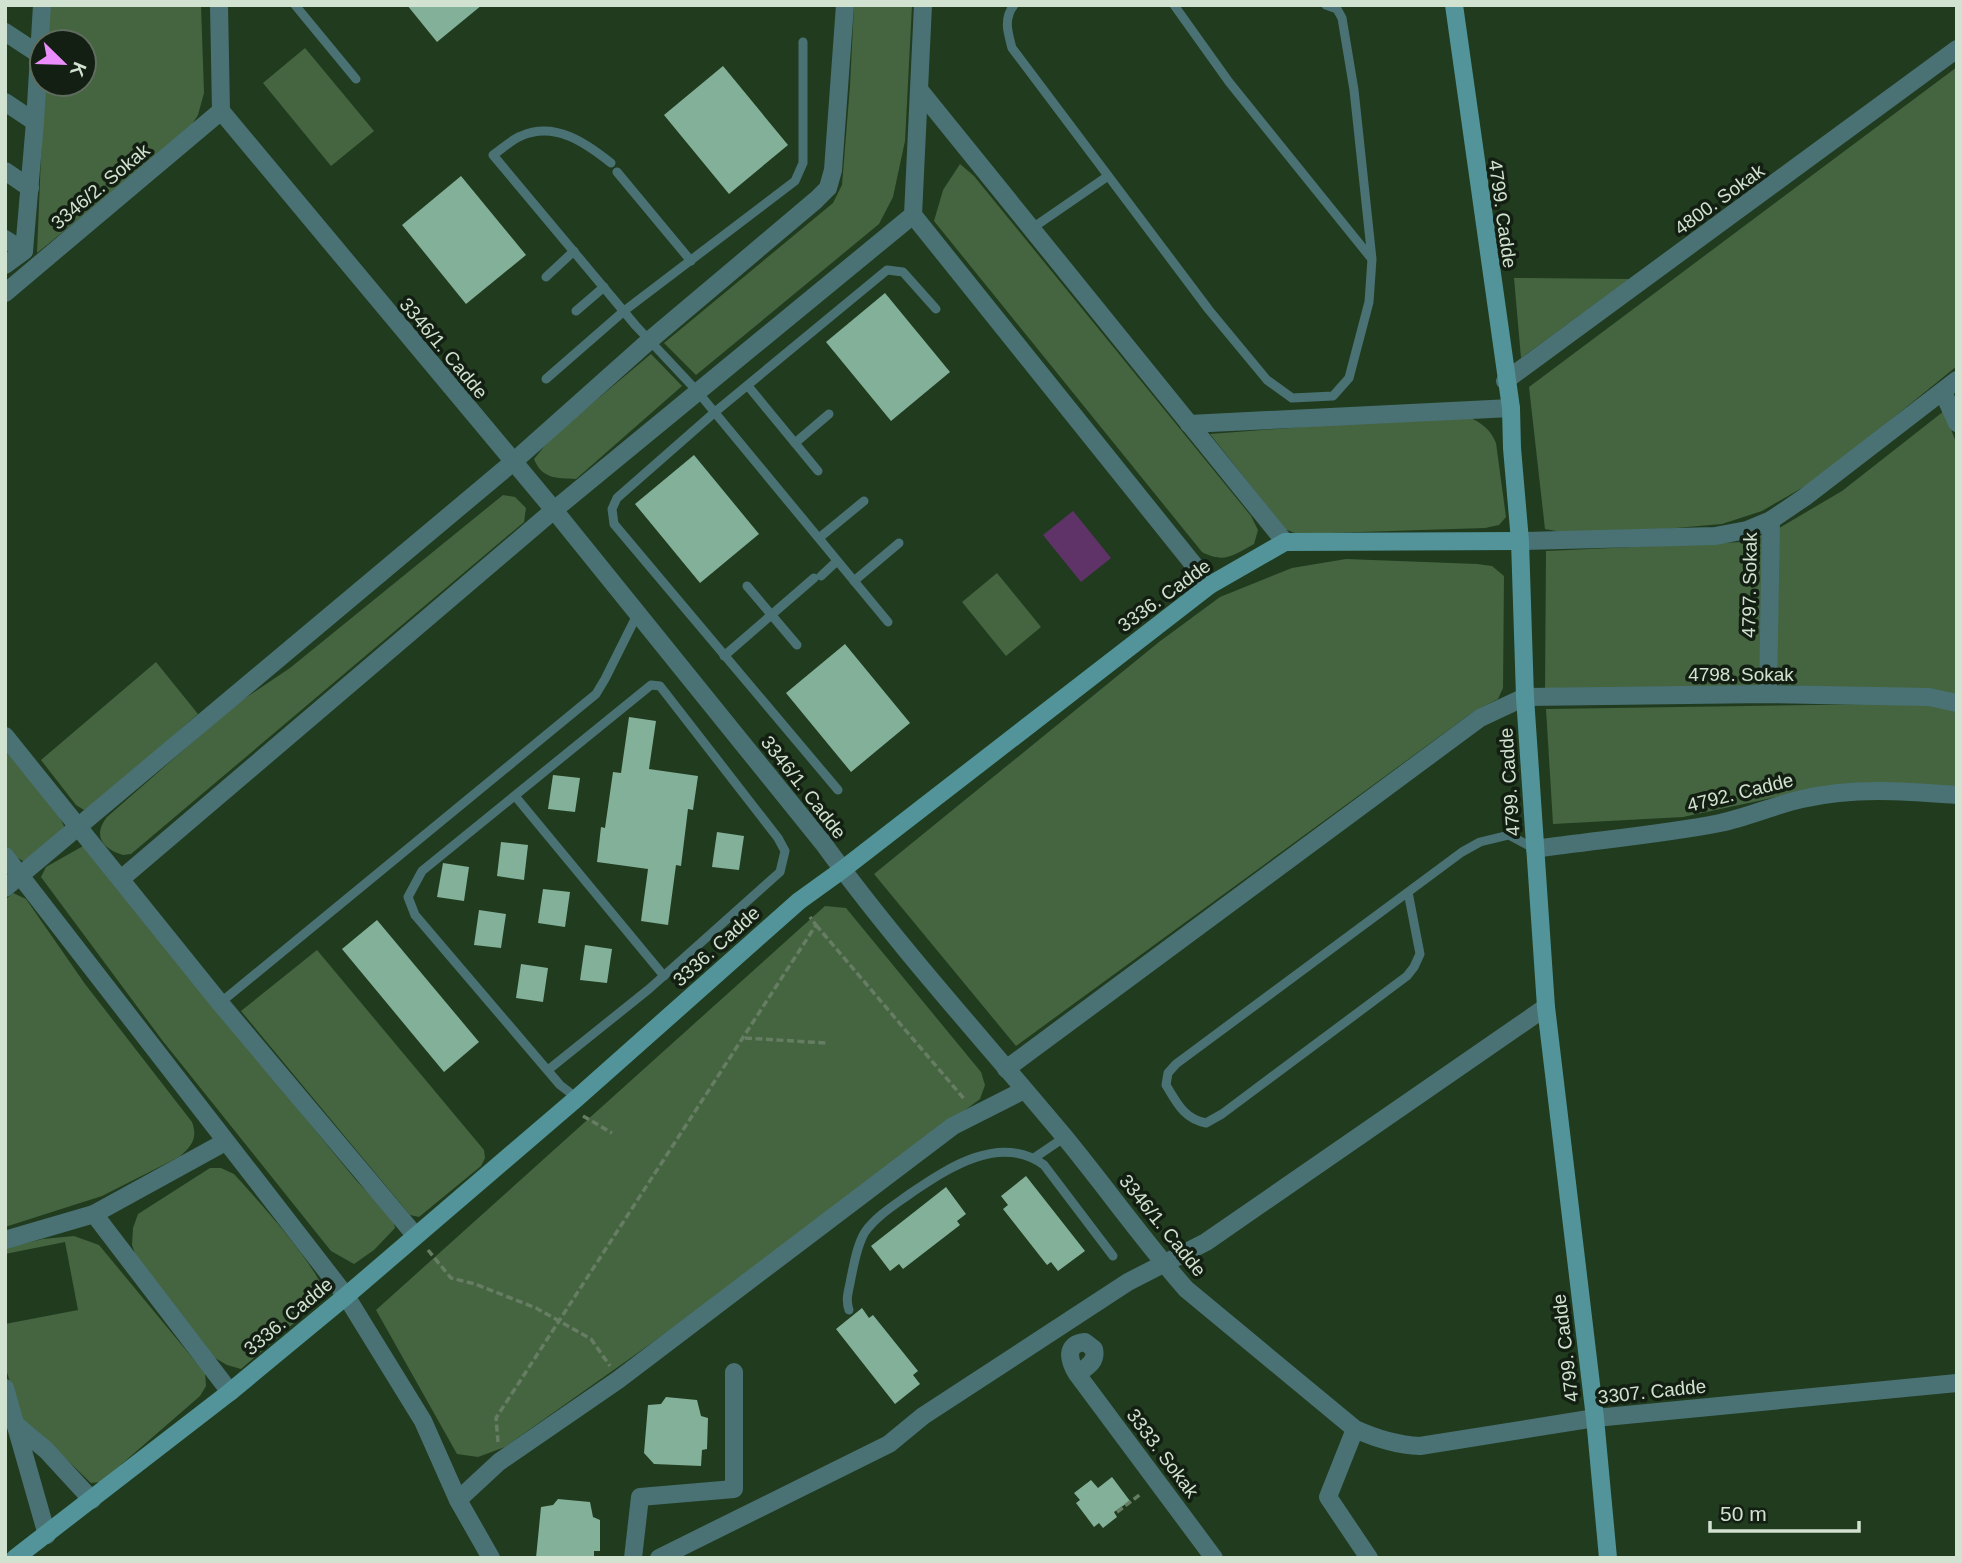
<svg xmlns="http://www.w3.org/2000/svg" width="1962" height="1563" font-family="Helvetica,sans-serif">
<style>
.green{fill:#446540}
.water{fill:#5f3367}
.building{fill:#83b099}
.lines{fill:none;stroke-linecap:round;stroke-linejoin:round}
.path{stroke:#667c63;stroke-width:3.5;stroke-dasharray:7 3.5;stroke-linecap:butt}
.lane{stroke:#4a7275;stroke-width:9}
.street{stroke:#4a7275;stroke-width:18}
.secondary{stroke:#529499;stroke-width:18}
.labels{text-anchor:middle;stroke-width:7;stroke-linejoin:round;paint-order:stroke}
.street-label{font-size:19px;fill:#d2e2d0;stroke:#131f12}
</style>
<rect width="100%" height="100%" fill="#213b1e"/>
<g class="green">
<polygon points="47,5 201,5 204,93 198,115 187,132 37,253 44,84 84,84 84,42 45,42"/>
<polygon points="854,5 912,5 905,141 893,197 879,224 696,375 664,343 833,203 842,185 850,86"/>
<polygon points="305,48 374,131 331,166 263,83"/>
<polygon points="1957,67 1957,366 1819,478 1762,511 1722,524 1583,536 1545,529 1529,387"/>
<path d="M960 164 974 176 1251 516 1258 530 1254 544C1234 555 1224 564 1202 552L934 221 943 190Z"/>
<polygon points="1514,278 1630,279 1521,358"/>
<path d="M651 354 682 386 576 479C556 478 542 479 534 459L551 438Z"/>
<polygon points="1944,411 1957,445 1957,696 1944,692 1779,685 1772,677 1774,531 1842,491"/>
<path d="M1464 415C1480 422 1489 427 1496 443L1506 517 1499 525 1485 528 1297 534 1285 529 1210 434Z"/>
<path d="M503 495 515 497 526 508 524 522 131 854 123 855C103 849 92 836 107 817L235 705 290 668Z"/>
<polygon points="1767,533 1762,687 1545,689 1546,551 1742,542"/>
<polygon points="1346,559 1477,564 1492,566 1504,576 1503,688 1498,699 1473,712 1016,1046 874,874 1159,642 1220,597 1292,568"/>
<polygon points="997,573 1041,627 1006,656 962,602"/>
<polygon points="156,662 198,714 92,807 84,810 76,805 41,760"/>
<polygon points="1939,703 1957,710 1957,792 1804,791 1683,817 1553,824 1546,709"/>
<polygon points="5,750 57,812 64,826 63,832 30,859 23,861 14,856 5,846"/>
<polygon points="83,846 355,1179 393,1219 395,1228 374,1250 354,1264 331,1251 162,1040 41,877 46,867"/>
<path d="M13 893 26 899 85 984 192 1122C198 1138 192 1146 179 1157L102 1196 5 1227V900Z"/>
<polygon points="825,906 846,908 981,1072 985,1085 980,1099 656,1340 505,1447 478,1457 457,1454 376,1310"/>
<polygon points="317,950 484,1150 485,1158 481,1166 419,1217 410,1215 241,1011"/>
<path d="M210 1168H221L234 1174C252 1194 327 1275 324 1297L241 1369 227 1365 210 1355 138 1262 132 1245 133 1228 138 1214Z"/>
<polygon points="74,1236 99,1245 205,1373 206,1386 200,1396 101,1482 91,1483 35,1429 22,1421 5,1366 5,1324 78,1310 65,1242 5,1254 5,1248 43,1239"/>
</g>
<polygon class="water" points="1073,511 1111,558 1081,582 1043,535"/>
<g class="building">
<polygon points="407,5 482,5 437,42"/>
<polygon points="723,66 788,145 729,194 664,115"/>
<polygon points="461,176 526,255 466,304 402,225"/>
<polygon points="885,293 950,372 891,421 826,342"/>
<polygon points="694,455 759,534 700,583 635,504"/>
<polygon points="845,644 910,723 851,772 786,693"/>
<polygon points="629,717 656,721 649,769 698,776 693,810 688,809 681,866 676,865 668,925 641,921 648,869 597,862 601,827 605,828 613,772 621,773"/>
<polygon points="553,775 580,778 575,812 548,809"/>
<polygon points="717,832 744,836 739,870 712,867"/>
<polygon points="501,842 528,845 524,880 497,876"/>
<polygon points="443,863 469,867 464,901 437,897"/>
<polygon points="543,889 570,892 565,927 538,923"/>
<polygon points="479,910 506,914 501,948 474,945"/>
<polygon points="377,920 479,1042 444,1072 342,949"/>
<polygon points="585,945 612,949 607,983 580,980"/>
<polygon points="521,964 548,968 543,1002 516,998"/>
<polygon points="1026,1176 1085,1251 1058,1271 1051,1262 1047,1265 1003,1209 1008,1205 1001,1196"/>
<polygon points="946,1187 966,1214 957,1221 960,1225 903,1269 899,1264 890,1271 871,1246"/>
<polygon points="862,1308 869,1318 873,1315 918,1371 913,1375 920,1384 895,1404 836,1329"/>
<polygon points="666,1397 697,1400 701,1416 708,1418 707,1449 702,1450 701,1466 654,1464 644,1453 648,1405 661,1404"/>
<polygon points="1112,1477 1130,1501 1114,1512 1117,1517 1103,1528 1099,1523 1094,1527 1076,1503 1080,1500 1074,1493 1091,1480 1098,1488"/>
<polygon points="558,1499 590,1502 593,1517 600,1520 600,1551 594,1551 594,1558 536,1558 541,1507 553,1505"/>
</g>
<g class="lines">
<g class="path">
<polyline points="816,925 965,1100"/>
<polyline points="745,1038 826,1043"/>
<polyline points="583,1116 612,1133"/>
<polyline points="428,1250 451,1278 475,1284 536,1308 591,1339 610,1366"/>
<polyline points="498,1442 496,1418 816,925 810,917"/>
<polyline points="1117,1512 1142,1493"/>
</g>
<g class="lane">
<polyline points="295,5 356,79"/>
<path d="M1014 5C1003 19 1008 33 1012 48L1209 310 1267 380 1292 398 1333 396 1349 378 1369 302 1372 259 1354 90 1342 18 1337 9 1326 5"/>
<polyline points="1174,5 1229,82 1371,258"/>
<path d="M611 163C586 143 555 121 521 136 511 140 502 149 493 155L636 326 697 391 888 622"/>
<polyline points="617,172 691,261"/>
<polyline points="1031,229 1108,176"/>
<polyline points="546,277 574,251"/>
<polyline points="576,311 604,287"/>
<polyline points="546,379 624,311 795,181 803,163 803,42"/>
<polyline points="748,386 818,471"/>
<polyline points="795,443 829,414"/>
<polyline points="819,538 864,501"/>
<polyline points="821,576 837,561"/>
<polyline points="854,581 899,543"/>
<polyline points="747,586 797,645"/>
<polyline points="724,656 814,578"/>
<polyline points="838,790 614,524 612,509 617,498 715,412 887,270 903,272 936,309"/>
<polyline points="515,796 664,976"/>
<path d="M1408 892 1420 954 1414 967 1407 976 1222 1114 1206 1123C1184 1119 1177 1103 1166 1085L1168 1073 1176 1064 1462 852 1480 842 1509 835 1535 849"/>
<polyline points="220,1003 596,694 605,679 638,613"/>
<polyline points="548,1070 649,989 780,872 785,851 778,838 660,686 651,685 422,871 408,897 415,915 560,1085 577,1098"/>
<polyline points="1034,1158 1065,1137"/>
<path d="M849 1310C845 1299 849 1290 851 1278 854 1264 857 1245 865 1232 876 1216 896 1204 911 1193 948 1168 1000 1133 1044 1165L1113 1256"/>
</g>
<g class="street">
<path d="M219 5 221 111 554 510 823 843C897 945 982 1038 1063 1135 1105 1186 1143 1240 1186 1289L1355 1429C1377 1439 1396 1445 1420 1446L1595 1418 1957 1383"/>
<polyline points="5,32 40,55"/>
<polyline points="921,92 1285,542"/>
<polyline points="5,102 35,122"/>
<polyline points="5,171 30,188"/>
<polyline points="913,215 1210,585"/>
<polyline points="5,239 24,251"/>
<polyline points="5,265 24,251 35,122 42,5"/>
<polyline points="5,293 221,111"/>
<polyline points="1505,381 1957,49"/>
<polyline points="1943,392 1957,423"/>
<polyline points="1189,424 1511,408"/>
<polyline points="1520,541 1715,536 1747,530 1771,520 1805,497 1957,380"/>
<polyline points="1768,694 1771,520"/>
<polyline points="5,736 220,1003 415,1235"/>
<path d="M1535 849C1596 840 1659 835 1720 823 1748 817 1775 805 1802 799 1854 787 1904 791 1957 795"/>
<polyline points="5,856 346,1296 423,1421 458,1500 491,1558"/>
<polyline points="121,879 554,510 913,215 923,5"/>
<polyline points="5,888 512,463 650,340 816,200 828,188 833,170 845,5"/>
<polyline points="1006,1069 1480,718 1525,697 1768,694 1929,697 1957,703"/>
<polyline points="94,1214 230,1392"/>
<polyline points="5,1240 94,1214 225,1142"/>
<path d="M1077 1374C1087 1367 1097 1362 1094 1349L1085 1342C1064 1344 1069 1361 1077 1374L1214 1558"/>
<polyline points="5,1388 47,1535"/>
<polyline points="15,1424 46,1450 92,1500"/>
<polyline points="1355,1429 1328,1497 1369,1558"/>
<polyline points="458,1500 499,1462 618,1380 953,1126 1024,1090"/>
<polyline points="633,1558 640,1497 734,1489 734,1372"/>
<polyline points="659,1558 889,1444 923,1416 1128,1282 1206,1242 1546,1007"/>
</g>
<g class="secondary">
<polyline points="1454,5 1511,408 1512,448 1520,541 1525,697 1546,1007 1595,1418 1608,1558"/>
<polyline points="15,1558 230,1392 346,1296 577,1098 799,901 842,870 1210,585 1285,542 1520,541"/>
</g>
</g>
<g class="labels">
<g class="street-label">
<text transform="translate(100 186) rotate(-40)" y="7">3346/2. Sokak</text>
<text transform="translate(1719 199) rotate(-36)" y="7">4800. Sokak</text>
<text transform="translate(1503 214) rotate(82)" y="7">4799. Cadde</text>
<text transform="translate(444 348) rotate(50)" y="7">3346/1. Cadde</text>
<text transform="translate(1749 585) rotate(-89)" y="7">4797. Sokak</text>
<text transform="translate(1164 595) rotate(-36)" y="7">3336. Cadde</text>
<text x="1741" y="681">4798. Sokak</text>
<text transform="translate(1509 782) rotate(-94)" y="7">4799. Cadde</text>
<text transform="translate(804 787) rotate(52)" y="7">3346/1. Cadde</text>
<text transform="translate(1740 792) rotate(-14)" y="7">4792. Cadde</text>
<text transform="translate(716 946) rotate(-42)" y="7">3336. Cadde</text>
<text transform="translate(1163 1225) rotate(51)" y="7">3346/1. Cadde</text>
<text transform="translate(288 1316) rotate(-40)" y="7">3336. Cadde</text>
<text transform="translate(1565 1348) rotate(-97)" y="7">4799. Cadde</text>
<text transform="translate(1652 1391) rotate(-6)" y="7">3307. Cadde</text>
<text transform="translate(1163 1453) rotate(53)" y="7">3333. Sokak</text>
</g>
</g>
<rect width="1962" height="1563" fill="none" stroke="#d2e2d0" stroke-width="14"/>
<g transform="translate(63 63) rotate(113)"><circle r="33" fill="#131f12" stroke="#5f6d5e" stroke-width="2"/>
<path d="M0-5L12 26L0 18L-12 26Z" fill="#eb8dfb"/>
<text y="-10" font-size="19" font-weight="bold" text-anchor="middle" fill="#d2e2d0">K</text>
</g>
<path d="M1710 1521v10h149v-10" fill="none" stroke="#d2e2d0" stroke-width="3.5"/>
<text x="1720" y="1521" font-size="21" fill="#d2e2d0" stroke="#131f12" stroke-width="5" paint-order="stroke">50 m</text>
</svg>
